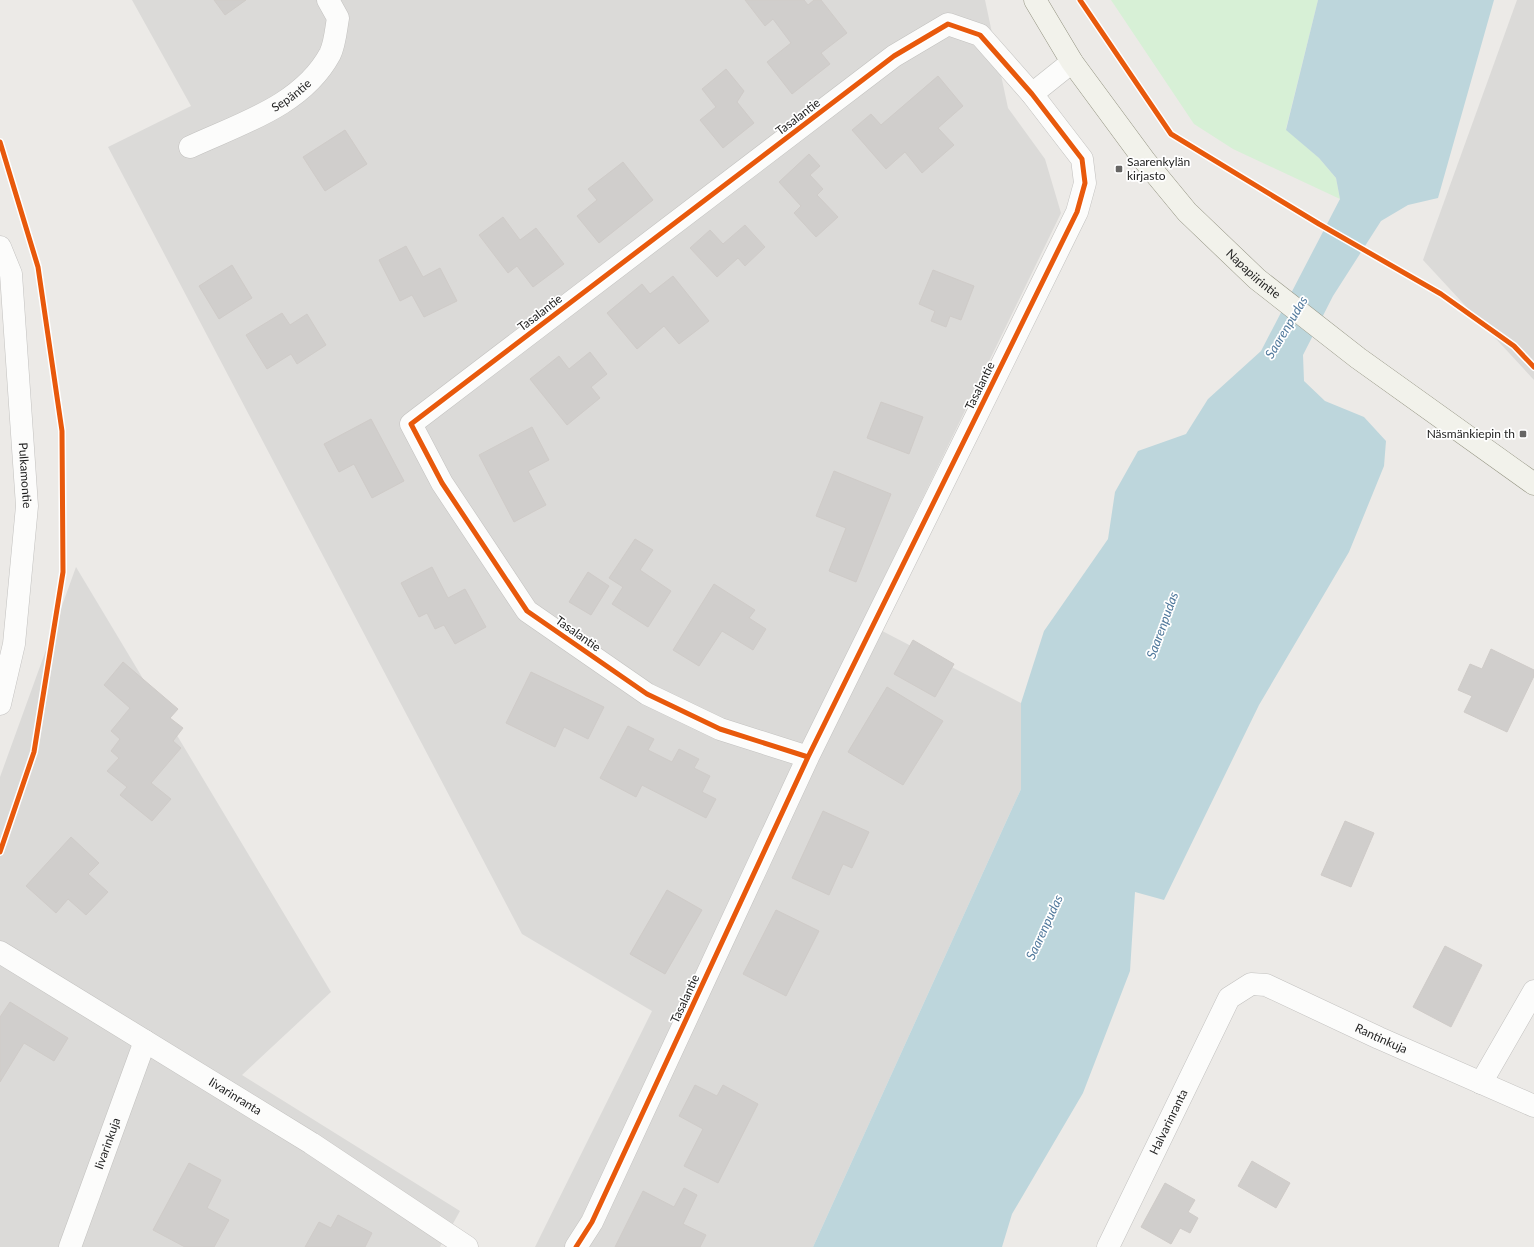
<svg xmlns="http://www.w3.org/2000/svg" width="1534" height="1247" font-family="Lato,sans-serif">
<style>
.residential{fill:#dbdad8}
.park{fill:#d7f0d6}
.water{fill:#bdd6dc}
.building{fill:#d0cecc;stroke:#cfcbc8}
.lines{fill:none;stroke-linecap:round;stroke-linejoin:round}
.street-casing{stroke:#c2c1bf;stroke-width:23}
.secondary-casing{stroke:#939381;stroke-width:23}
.street{stroke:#fcfcfb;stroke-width:22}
.secondary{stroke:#f2f2eb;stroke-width:22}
.cycleway-casing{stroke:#fff;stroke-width:8}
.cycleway{stroke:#e8590c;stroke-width:5}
.poi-dot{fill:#666564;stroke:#fff;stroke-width:1.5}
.labels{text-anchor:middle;stroke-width:3.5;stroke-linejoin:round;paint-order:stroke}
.street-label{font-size:12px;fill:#1e1e1e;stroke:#fff}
.poi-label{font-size:12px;fill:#1e1e1e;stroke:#fff;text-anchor:start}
.water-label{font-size:13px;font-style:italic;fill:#51799c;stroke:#fff}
</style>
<rect width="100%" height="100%" fill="#eceae7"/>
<g class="residential">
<polygon points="132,0 985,0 1008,108 1045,159 1061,213 863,621 1021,703 1021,789 813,1247 535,1247 652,1011 522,934 108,147 191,106"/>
<polygon points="1517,0 1534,0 1534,380 1423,260"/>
<polygon points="76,567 331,992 242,1075 460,1211 440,1247 0,1247 0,777"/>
</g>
<polygon class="park" points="1111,0 1318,0 1286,129 1319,158 1336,178 1340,199 1233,149 1194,124"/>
<polygon class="water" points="1318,0 1494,0 1438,198 1408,205 1381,221 1333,296 1303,355 1304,381 1325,401 1364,417 1386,441 1384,466 1349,552 1259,705 1164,900 1135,892 1130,971 1083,1093 1012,1214 1002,1247 813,1247 1021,789 1021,703 1044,631 1108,539 1115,492 1138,451 1186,434 1208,399 1261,351 1340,199 1336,178 1319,158 1286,130"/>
<g class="building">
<polygon points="214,0 246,0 225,15"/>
<polygon points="745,0 804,0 808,5 814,0 821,0 847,33 821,53 830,64 792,94 767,62 791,43 773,19 765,26"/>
<polygon points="726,69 744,91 737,102 754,123 723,148 700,120 716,107 702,89"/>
<polygon points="938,76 963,106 938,128 954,145 922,173 905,152 886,169 852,130 871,114 881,125"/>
<polygon points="345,130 367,164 325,191 303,157"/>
<polygon points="809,154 820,166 810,175 823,189 817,195 838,217 816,237 794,213 801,206 779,182"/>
<polygon points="623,162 653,200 599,243 577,216 597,200 588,189"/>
<polygon points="503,217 520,240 536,228 564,264 533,287 517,266 508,273 479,235"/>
<polygon points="745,225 765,247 745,266 738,258 717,277 690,248 710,230 723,244"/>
<polygon points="406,246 423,277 440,268 457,301 424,317 412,295 400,301 379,260"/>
<polygon points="232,265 252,298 219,319 199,286"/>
<polygon points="933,270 974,286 961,320 950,316 946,327 931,321 935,311 919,304"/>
<polygon points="673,276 709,321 679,344 664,326 637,349 607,313 642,284 650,294"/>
<polygon points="282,313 290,325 307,314 326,345 297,364 291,354 267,369 246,335"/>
<polygon points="590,352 607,374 591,387 600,398 567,425 530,379 559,356 569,369"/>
<polygon points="881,402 923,417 909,454 867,438"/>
<polygon points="371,419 404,481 372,498 354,464 339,472 324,444"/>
<polygon points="532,427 549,460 528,471 546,505 514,522 479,455"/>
<polygon points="834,471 891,494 856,582 829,571 846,528 816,516"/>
<polygon points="635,539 653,550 640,570 671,591 648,627 612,604 623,587 609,578"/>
<polygon points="432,567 448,598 465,589 486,627 455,644 444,625 435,629 427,613 419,617 401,583"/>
<polygon points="588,572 609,586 591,615 569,602"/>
<polygon points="714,584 755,610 749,618 766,629 753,650 722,631 699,666 673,650"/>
<polygon points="913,640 954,664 935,697 894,674"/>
<polygon points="1491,649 1534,670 1534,676 1507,732 1464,712 1472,696 1458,690 1470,664 1482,669"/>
<polygon points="123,662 178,709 170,718 183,728 173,741 181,748 151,783 171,799 152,821 120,795 127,787 107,771 119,758 111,751 120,739 111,731 130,708 104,685"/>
<polygon points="531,672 604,707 588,739 564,727 555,747 506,723"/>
<polygon points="887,687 943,721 903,785 848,752"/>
<polygon points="628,726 654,739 648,750 672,762 679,749 699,759 694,768 710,776 702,792 716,799 706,818 642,785 636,797 600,778"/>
<polygon points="823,811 869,832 852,868 843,864 829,895 792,878"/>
<polygon points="1345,821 1374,833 1351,887 1321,875"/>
<polygon points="71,837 99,863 88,874 108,892 86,915 68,899 56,913 26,886"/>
<polygon points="667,890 702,910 665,974 630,954"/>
<polygon points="776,910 819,931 786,996 743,974"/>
<polygon points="1445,946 1482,965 1451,1027 1413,1007"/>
<polygon points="10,1002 68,1038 54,1061 24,1043 0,1082 0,1017"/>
<polygon points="695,1085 717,1096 723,1085 758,1104 718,1183 684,1166 703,1129 679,1116"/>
<polygon points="1252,1161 1290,1183 1276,1208 1238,1186"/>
<polygon points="189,1163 221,1180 207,1208 229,1220 214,1247 185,1247 153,1230"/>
<polygon points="1165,1183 1195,1200 1188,1212 1198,1218 1190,1233 1180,1228 1171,1244 1141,1227"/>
<polygon points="684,1188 697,1195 683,1224 706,1235 700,1247 615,1247 643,1191 674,1207"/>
<polygon points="338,1215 372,1233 365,1247 305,1247 319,1222 331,1228"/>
</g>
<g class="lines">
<defs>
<g id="street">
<polyline points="1032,94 1072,62"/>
<path id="s1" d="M190 147C239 124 302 106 330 54 335 44 336 29 338 18L328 0"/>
<path id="s2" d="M0 247 11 274 27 506 14 644 0 704"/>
<path id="s3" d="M0 952 311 1143 467 1247"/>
<polyline points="1481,1083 1534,991"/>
<path id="s4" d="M70 1247 145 1041"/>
<polyline points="576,1247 592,1222 808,757 1077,212 1085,183 1082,159 1032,94 980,35 948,24 894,56 411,424 442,483 527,611 647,694 720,729 808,757"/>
<path id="s5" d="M1108 1247 1229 998 1251 984 1266 985 1379 1038 1534 1106"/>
</g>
<g id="secondary">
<path id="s6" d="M1035 0 1072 62 1145 161 1187 212 1257 279 1358 358 1534 484"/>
</g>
</defs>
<use href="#street" class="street-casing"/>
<use href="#secondary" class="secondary-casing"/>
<use href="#street" class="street"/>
<use href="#secondary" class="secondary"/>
<defs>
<g id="cycleway">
<polyline points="1080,0 1171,134 1319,224 1441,294 1514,346 1534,367"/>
<polyline points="0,142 38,267 62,431 63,572 34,752 0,852"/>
<polyline points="576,1247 592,1222 808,757 1077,212 1085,183 1082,159 1032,94 980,35 948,24 894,56 411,424 442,483 527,611 647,694 720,729 808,757"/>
</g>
</defs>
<use href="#cycleway" class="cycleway-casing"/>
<use href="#cycleway" class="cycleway"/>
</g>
<g class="poi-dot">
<rect x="1115" y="165" width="8" height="8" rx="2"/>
<rect x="1519" y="430" width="8" height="8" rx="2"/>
</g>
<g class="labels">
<g class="street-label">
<text dy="4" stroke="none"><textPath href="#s1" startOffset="114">Sepäntie</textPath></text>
<text transform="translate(798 117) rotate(-37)" y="4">Tasalantie</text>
<text dy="4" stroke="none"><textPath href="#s6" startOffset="352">Napapiirintie</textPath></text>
<text transform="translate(540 313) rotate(-37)" y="4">Tasalantie</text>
<text transform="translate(980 386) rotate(-64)" y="4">Tasalantie</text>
<text dy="4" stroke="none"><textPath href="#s2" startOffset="231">Pulkamontie</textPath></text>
<text transform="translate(578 634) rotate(35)" y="4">Tasalantie</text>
<text transform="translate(685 999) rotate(-65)" y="4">Tasalantie</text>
<text dy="4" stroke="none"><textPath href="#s5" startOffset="445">Rantinkuja</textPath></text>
<text dy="4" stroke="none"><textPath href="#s3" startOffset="276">Iivarinranta</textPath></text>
<text dy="4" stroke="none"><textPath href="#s5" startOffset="139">Halvarinranta</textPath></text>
<text dy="4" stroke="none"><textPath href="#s4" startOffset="110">Iivarinkuja</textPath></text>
</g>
<g class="poi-label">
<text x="1127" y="166">Saarenkylän<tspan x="1127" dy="14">kirjasto</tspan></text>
<text x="1515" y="438" text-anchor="end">Näsmänkiepin th</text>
</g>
<g class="water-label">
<text transform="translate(1286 327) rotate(-59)" y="5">Saarenpudas</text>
<text transform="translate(1162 625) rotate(-70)" y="5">Saarenpudas</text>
<text transform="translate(1044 927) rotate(-65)" y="5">Saarenpudas</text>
</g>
</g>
</svg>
